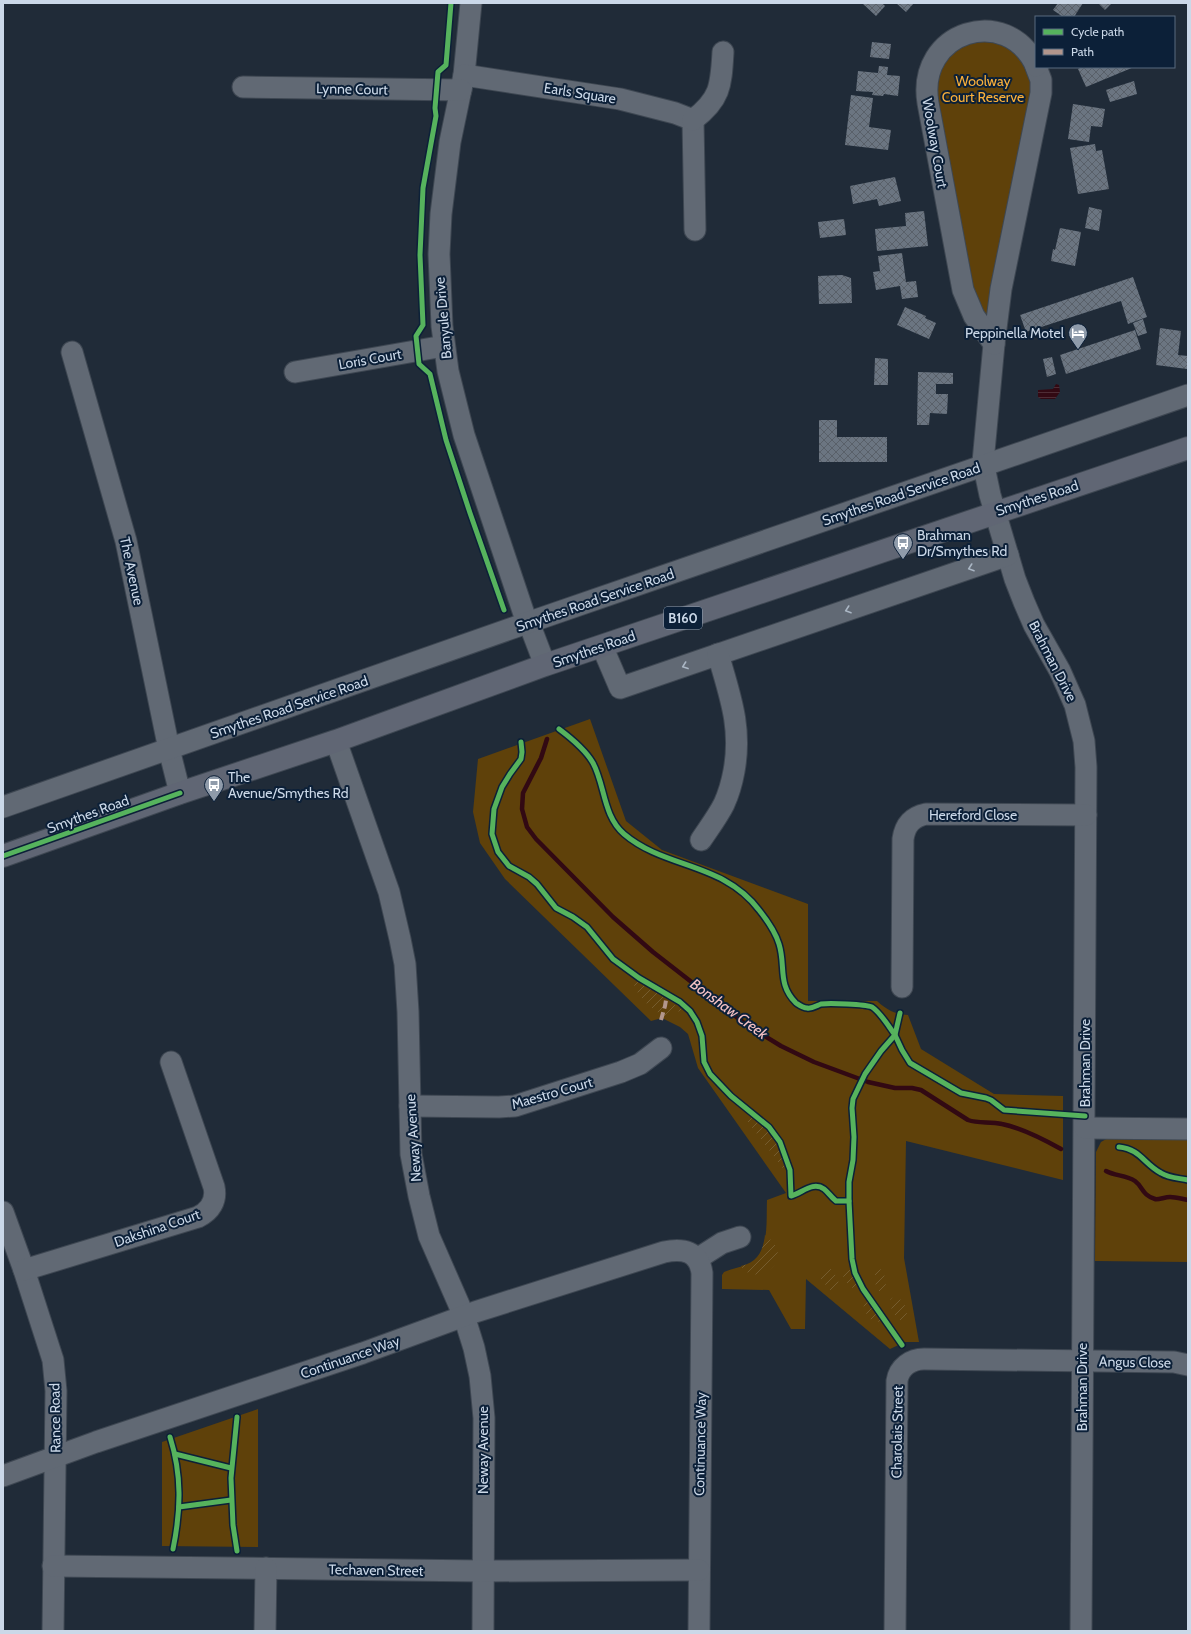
<svg xmlns="http://www.w3.org/2000/svg" width="1191" height="1634" font-family="Cabin,sans-serif">
<style>
.park{fill:#5f410a}
.garden{fill:url(#garden-furrows)}
.water{fill:url(#water-rules)}
.lines{fill:none;stroke-linecap:round;stroke-linejoin:round}
.stream{stroke:#320913;stroke-width:4.5}
.building{fill:url(#building-cross-hatch)}
.minor-casing{stroke:#3e4752;stroke-width:23}
.major-casing{stroke:#3e4752;stroke-width:24}
.minor{stroke:#616974;stroke-width:21}
.major{stroke:#606674;stroke-width:22}
.quiet{stroke:#b2968c;stroke-width:4;stroke-dasharray:8 4;stroke-linecap:butt}
.cycleway-casing{stroke:#0c2038;stroke-width:8}
.cycleway{stroke:#56b35d;stroke-width:5}
.oneway{stroke:#abb7c5}
.labels{text-anchor:middle;stroke-width:4;stroke-linejoin:round;paint-order:stroke}
.shield{fill:#0c2038;stroke:#92a1b3;stroke-width:1}
.shield-label{font-size:13px;font-weight:bold;fill:#cbd8e8}
.park-label{font-size:14px;fill:#fab03b;stroke:#0c2038}
.street-label{font-size:14px;fill:#cbd8e8;stroke:#0c2038}
.poi-label{font-size:14px;fill:#cbd8e8;stroke:#0c2038;text-anchor:start}
.water-label{font-size:15px;font-style:italic;fill:#f6c2c5;stroke:#0c2038}
</style>
<defs>
<pattern id="garden-furrows" width="10" height="10" patternUnits="userSpaceOnUse"><rect width="10" height="10" fill="#5f410a"/><path d="M-1 1l2-2M0 10L10 0M9 11l2-2" fill="none" stroke="#755c2e"/></pattern>
<pattern id="water-rules" width="6" height="5" patternUnits="userSpaceOnUse"><rect width="6" height="5" fill="#320913"/><path d="M0 2.5h6" fill="none" stroke="#4e2c35"/></pattern>
<pattern id="building-cross-hatch" width="8" height="8" patternUnits="userSpaceOnUse"><rect width="8" height="8" fill="#6b7581"/><path d="M0 0l8 8M0 8l8-8" fill="none" stroke="#596069"/></pattern>
</defs>
<rect width="100%" height="100%" fill="#202b38"/>
<g class="park">
<polygon points="966,39 1008,43 1034,76 992,322 978,312 932,98 947,52"/>
<path d="M590 719 626 821 662 850 808 904V1001H877C887 1010 894 1014 908 1015L921 1049 994 1094 1063 1096V1180L906 1141 904 1258 919 1342H905L890 1349 806 1279 805 1329H791L769 1290 722 1289V1275L724 1272C733 1268 743 1267 751 1263 770 1252 766 1219 767 1200L786 1193 698 1068 688 1034 680 1027 662 1018 651 1021 505 879 480 843 473 812 478 759Z"/>
<polygon points="1108,1138 1188,1138 1188,1262 1095,1261 1096,1152 1101,1142"/>
<polygon points="258,1409 258,1547 162,1546 162,1442"/>
</g>
<g class="garden">
<path d="M634 978 663 995 664 1004 661 1014C651 1010 630 989 634 978Z"/>
<polygon points="670,1001 674,1001 673,1004 677,1007 679,1004 682,1007 682,1010 664,1017 667,1003"/>
<path d="M748 1112C770 1129 781 1143 787 1171H785L745 1118Z"/>
<path d="M765 1235C800 1260 754 1289 741 1266 758 1262 763 1251 765 1235Z"/>
<path d="M826 1266C833 1269 839 1279 839 1286L834 1290H830L819 1277 821 1271Z"/>
<polygon points="850,1267 852,1275 858,1287 853,1288 849,1286 843,1276 845,1270"/>
<polygon points="877,1268 882,1270 885,1277 886,1287 882,1291 878,1291 875,1287 877,1279 874,1272"/>
<path d="M895 1297C904 1299 907 1308 907 1317L903 1321C895 1319 890 1309 890 1300L892 1298Z"/>
<polygon points="866,1299 883,1322 872,1321 863,1309"/>
</g>
<polygon class="water" points="1056,384 1059,385 1060,392 1055,399 1041,399 1038,397 1038,390 1053,389"/>
<g class="lines">
<g class="stream">
<path d="M547 739 541 758 523 793 522 809 527 827 536 839 613 917 653 952 748 1026 781 1046 814 1062 868 1082 895 1088H912L921 1090 968 1120C979 1124 990 1121 1002 1124 1022 1128 1043 1139 1061 1149"/>
<path d="M1106 1171C1115 1176 1126 1175 1135 1181 1143 1187 1142 1195 1155 1199 1158 1200 1165 1197 1170 1197 1176 1197 1182 1199 1188 1200"/>
</g>
</g>
<g class="building">
<polygon points="862,3 882,3 885,6 876,16"/>
<polygon points="896,3 914,3 906,12"/>
<polygon points="1058,3 1083,3 1074,17 1063,17 1053,10"/>
<polygon points="1098,3 1112,3 1105,10"/>
<polygon points="872,42 891,44 889,59 870,57"/>
<polygon points="879,66 888,67 887,75 900,76 898,96 884,94 883,96 872,95 873,92 856,91 858,71 878,73"/>
<polygon points="1082,67 1134,67 1086,87 1078,69"/>
<polygon points="1134,81 1137,94 1110,102 1106,90"/>
<polygon points="851,95 873,98 869,127 891,130 888,150 845,145"/>
<polygon points="1073,104 1105,109 1102,127 1091,126 1089,142 1068,139"/>
<polygon points="1095,144 1096,151 1102,150 1109,189 1078,194 1070,148"/>
<polygon points="895,177 901,201 879,206 877,199 853,204 850,186"/>
<polygon points="1089,207 1102,210 1099,231 1085,228"/>
<polygon points="924,211 928,246 877,251 875,229 906,226 905,213"/>
<polygon points="844,219 846,235 820,238 818,222"/>
<polygon points="1060,228 1081,232 1075,266 1051,261 1053,249 1055,250"/>
<polygon points="902,253 906,282 916,281 918,297 902,299 900,286 876,290 873,272 880,271 878,256"/>
<polygon points="842,275 851,278 852,303 819,304 818,276"/>
<polygon points="1133,277 1147,317 1128,324 1121,301 1026,332 1020,315"/>
<polygon points="905,307 926,316 925,318 936,323 929,339 897,325"/>
<polygon points="1143,319 1147,333 1138,336 1133,323"/>
<polygon points="1160,328 1181,331 1178,355 1188,356 1187,369 1156,365"/>
<polygon points="1135,330 1141,349 1066,374 1060,355"/>
<polygon points="1052,357 1056,374 1047,377 1043,359"/>
<polygon points="875,358 888,359 888,385 874,385"/>
<polygon points="918,372 953,373 953,384 936,384 936,394 948,394 947,414 930,413 929,425 917,425"/>
<polygon points="819,420 837,420 837,437 887,437 887,462 819,462"/>
</g>
<g class="lines">
<defs>
<g id="minor">
<polyline points="471,3 464,75 450,142 441,214 439,254 442,326 448,371 464,435 527,623"/>
<polyline points="1036,67 1041,80 1041,93 1001,289 994,344 983,462 990,495 1015,579 1024,602 1034,625 1060,671 1075,705 1084,741 1086,767 1081,1631"/>
<polyline points="464,75 620,99 675,113 693,120 695,230"/>
<polyline points="243,87 461,90"/>
<path d="M693 120C721 99 721 85 723 52"/>
<path d="M994 344 974 316 963 290 928 103C916 31 1007 3 1036 66"/>
<polyline points="72,352 126,541 169,749 180,793"/>
<polyline points="295,372 444,346"/>
<polyline points="529,623 545,665"/>
<polyline points="602,646 620,688 1008,555"/>
<polyline points="336,741 389,892 400,939 405,964 408,1012 411,1154 419,1196 429,1236 464,1316 474,1348 480,1376 484,1418 483,1631"/>
<polyline points="3,807 527,623 1188,395"/>
<path d="M701 840C709 828 718 816 724 804 729 793 732 782 734 771 742 727 730 696 718 654"/>
<path d="M902 987 903 839C905 825 912 817 926 814L1086 815"/>
<polyline points="410,1106 499,1107 515,1106 621,1072 640,1064 661,1048"/>
<polyline points="1085,1128 1188,1129"/>
<polyline points="3,1212 24,1270 53,1360 56,1391 53,1631"/>
<polyline points="697,1259 722,1243 740,1237"/>
<path d="M24 1270 198 1217C210 1211 217 1201 214 1187L171 1062"/>
<path d="M3 1476 96 1442 363 1353 475 1312 664 1252C683 1248 699 1251 702 1273L699 1631"/>
<polyline points="53,1566 483,1571 699,1570"/>
<polyline points="265,1631 266,1568"/>
<path d="M895 1631 897 1381C899 1367 911 1359 924 1359L1174 1362 1188 1365"/>
</g>
<polyline id="major" points="3,856 180,793 336,741 545,665 1188,448"/>
</defs>
<use href="#minor" class="minor-casing"/>
<use href="#major" class="major-casing"/>
<use href="#minor" class="minor"/>
<use href="#major" class="major"/>
<polyline class="quiet" points="661,1020 665,1006 667,994"/>
<defs>
<g id="cycleway">
<polyline points="451,3 446,65 438,72 435,108 436,116 423,188 420,255 423,325 416,336 419,364 430,374 446,440 470,513 504,610"/>
<path d="M559 729C571 738 585 749 593 763 605 785 603 816 624 834 665 869 723 862 759 910 767 920 775 931 779 944 786 966 777 984 796 1003 799 1005 803 1008 807 1008 812 1009 816 1006 821 1004 829 1003 865 1004 872 1007 881 1013 889 1027 895 1035L881 1051 865 1074 853 1099 852 1108 854 1137 853 1160 849 1182V1201L852 1259 855 1273 863 1289 902 1345"/>
<path d="M521 742 522 752 521 759 510 774 502 787 494 809 492 834 498 852 509 866 529 877 537 884 556 908 573 917 587 927 613 959 639 978 680 1002 690 1011 697 1022 702 1036 704 1062 710 1074 731 1096 769 1127 780 1142 790 1170 791 1196C802 1193 813 1181 824 1189 828 1192 831 1197 836 1201H849"/>
<polyline points="3,856 180,793"/>
<polyline points="900,1013 895,1035 902,1050 910,1063 961,1093 986,1098 991,1100 1004,1110 1085,1116"/>
<path d="M1119 1147C1140 1149 1144 1164 1161 1173 1169 1178 1179 1178 1188 1180"/>
<path d="M170 1437C182 1475 181 1510 173 1549"/>
<polyline points="175,1454 231,1468"/>
<polyline points="179,1507 231,1500"/>
<polyline points="237,1551 233,1525 231,1478 237,1417"/>
</g>
</defs>
<use href="#cycleway" class="cycleway-casing"/>
<use href="#cycleway" class="cycleway"/>
</g>
<defs><path id="oneway-chevron" d="M-2-3.5L2.5 0L-2 3.5" fill="none" stroke-width="1.6" stroke-linecap="round" stroke-linejoin="round"/></defs>
<g class="oneway">
<use href="#oneway-chevron" transform="translate(971 568) rotate(161)"/>
<use href="#oneway-chevron" transform="translate(848 610) rotate(161)"/>
<use href="#oneway-chevron" transform="translate(685 666) rotate(160)"/>
</g>
<defs>
<symbol id="hotel-pin" viewBox="-11 -11 22 30"><path d="M0 17L-7.5 6A9.5 9.5 0 1 1 7.5 6Z" fill="#8f9baa" stroke="#0c2038"/><path d="M-6-4.5h1.5V1H6V5H4.5V3h-9V5H-6ZM-4 0a1.8 1.8 0 1 1 3.6 0ZM.5 0V-2.5h3Q6-2.5 6 0Z" fill="#fff"/></symbol>
<symbol id="bus-pin" viewBox="-11 -11 22 30"><path d="M0 17L-7.5 6A9.5 9.5 0 1 1 7.5 6Z" fill="#8f9baa" stroke="#0c2038"/><path d="M-5-6H5V4H4V6H2V4H-2V6H-4V4H-5ZM-3.5-4V0h7V-4ZM-3.5 1.2v1.5H-2V1.2ZM2 1.2v1.5H3.5V1.2Z" fill="#fff"/></symbol>
</defs>
<g fill-rule="evenodd">
<use href="#hotel-pin" x="1067" y="322" width="22" height="30"/>
<use href="#bus-pin" x="892" y="532" width="22" height="30"/>
<use href="#bus-pin" x="203" y="774" width="22" height="30"/>
</g>
<g class="labels">
<rect class="shield" x="664" y="607" width="38" height="22" rx="3"/>
<g class="shield-label">
<text x="683" y="623">B160</text>
</g>
<g class="park-label">
<text x="983" y="86">Woolway<tspan x="983" dy="16">Court Reserve</tspan></text>
</g>
<g class="street-label">
<text transform="translate(352 89) rotate(1)" y="5">Lynne Court</text>
<text transform="translate(580 93) rotate(9)" y="5">Earls Square</text>
<text transform="translate(935 143) rotate(80)" y="5">Woolway Court</text>
<text transform="translate(443 318) rotate(-95)" y="5">Banyule Drive</text>
<text transform="translate(370 359) rotate(-10)" y="5">Loris Court</text>
<text transform="translate(901 494) rotate(-19)" y="5">Smythes Road Service Road</text>
<text transform="translate(1037 498) rotate(-18)" y="5">Smythes Road</text>
<text transform="translate(132 571) rotate(78)" y="5">The Avenue</text>
<text transform="translate(595 600) rotate(-19)" y="5">Smythes Road Service Road</text>
<text transform="translate(594 649) rotate(-19)" y="5">Smythes Road</text>
<text transform="translate(1053 661) rotate(63)" y="5">Brahman Drive</text>
<text transform="translate(289 707) rotate(-19)" y="5">Smythes Road Service Road</text>
<text transform="translate(88 814) rotate(-20)" y="5">Smythes Road</text>
<text x="973" y="820">Hereford Close</text>
<text transform="translate(1085 1063) rotate(-90)" y="5">Brahman Drive</text>
<text transform="translate(552 1093) rotate(-16)" y="5">Maestro Court</text>
<text transform="translate(413 1138) rotate(-94)" y="5">Neway Avenue</text>
<text transform="translate(157 1228) rotate(-19)" y="5">Dakshina Court</text>
<text transform="translate(350 1357) rotate(-19)" y="5">Continuance Way</text>
<text transform="translate(1135 1362) rotate(1)" y="5">Angus Close</text>
<text transform="translate(1082 1387) rotate(-90)" y="5">Brahman Drive</text>
<text transform="translate(55 1418) rotate(-91)" y="5">Rance Road</text>
<text transform="translate(897 1432) rotate(-89)" y="5">Charolais Street</text>
<text transform="translate(700 1444) rotate(-89)" y="5">Continuance Way</text>
<text transform="translate(483 1450) rotate(-90)" y="5">Neway Avenue</text>
<text transform="translate(376 1570) rotate(1)" y="5">Techaven Street</text>
</g>
<g class="poi-label">
<text x="1064" y="338" text-anchor="end">Peppinella Motel</text>
<text x="917" y="540">Brahman<tspan x="917" dy="16">Dr/Smythes Rd</tspan></text>
<text x="228" y="782">The<tspan x="228" dy="16">Avenue/Smythes Rd</tspan></text>
</g>
<g class="water-label">
<text transform="translate(729 1009) rotate(36)" y="5">Bonshaw Creek</text>
</g>
</g>
<rect width="1191" height="1634" fill="none" stroke="#cbd8e8" stroke-width="8"/>
<rect x="1035" y="16" width="140" height="52" fill="#0c2038" stroke="#586a7e"/>
<rect x="1043" y="29" width="20" height="6" fill="#56b35d" stroke="#586a7e"/>
<text x="1071" y="36" font-size="12" fill="#cbd8e8">Cycle path</text>
<rect x="1043" y="49" width="20" height="6" fill="#b2968c" stroke="#586a7e"/>
<text x="1071" y="56" font-size="12" fill="#cbd8e8">Path</text>
</svg>
